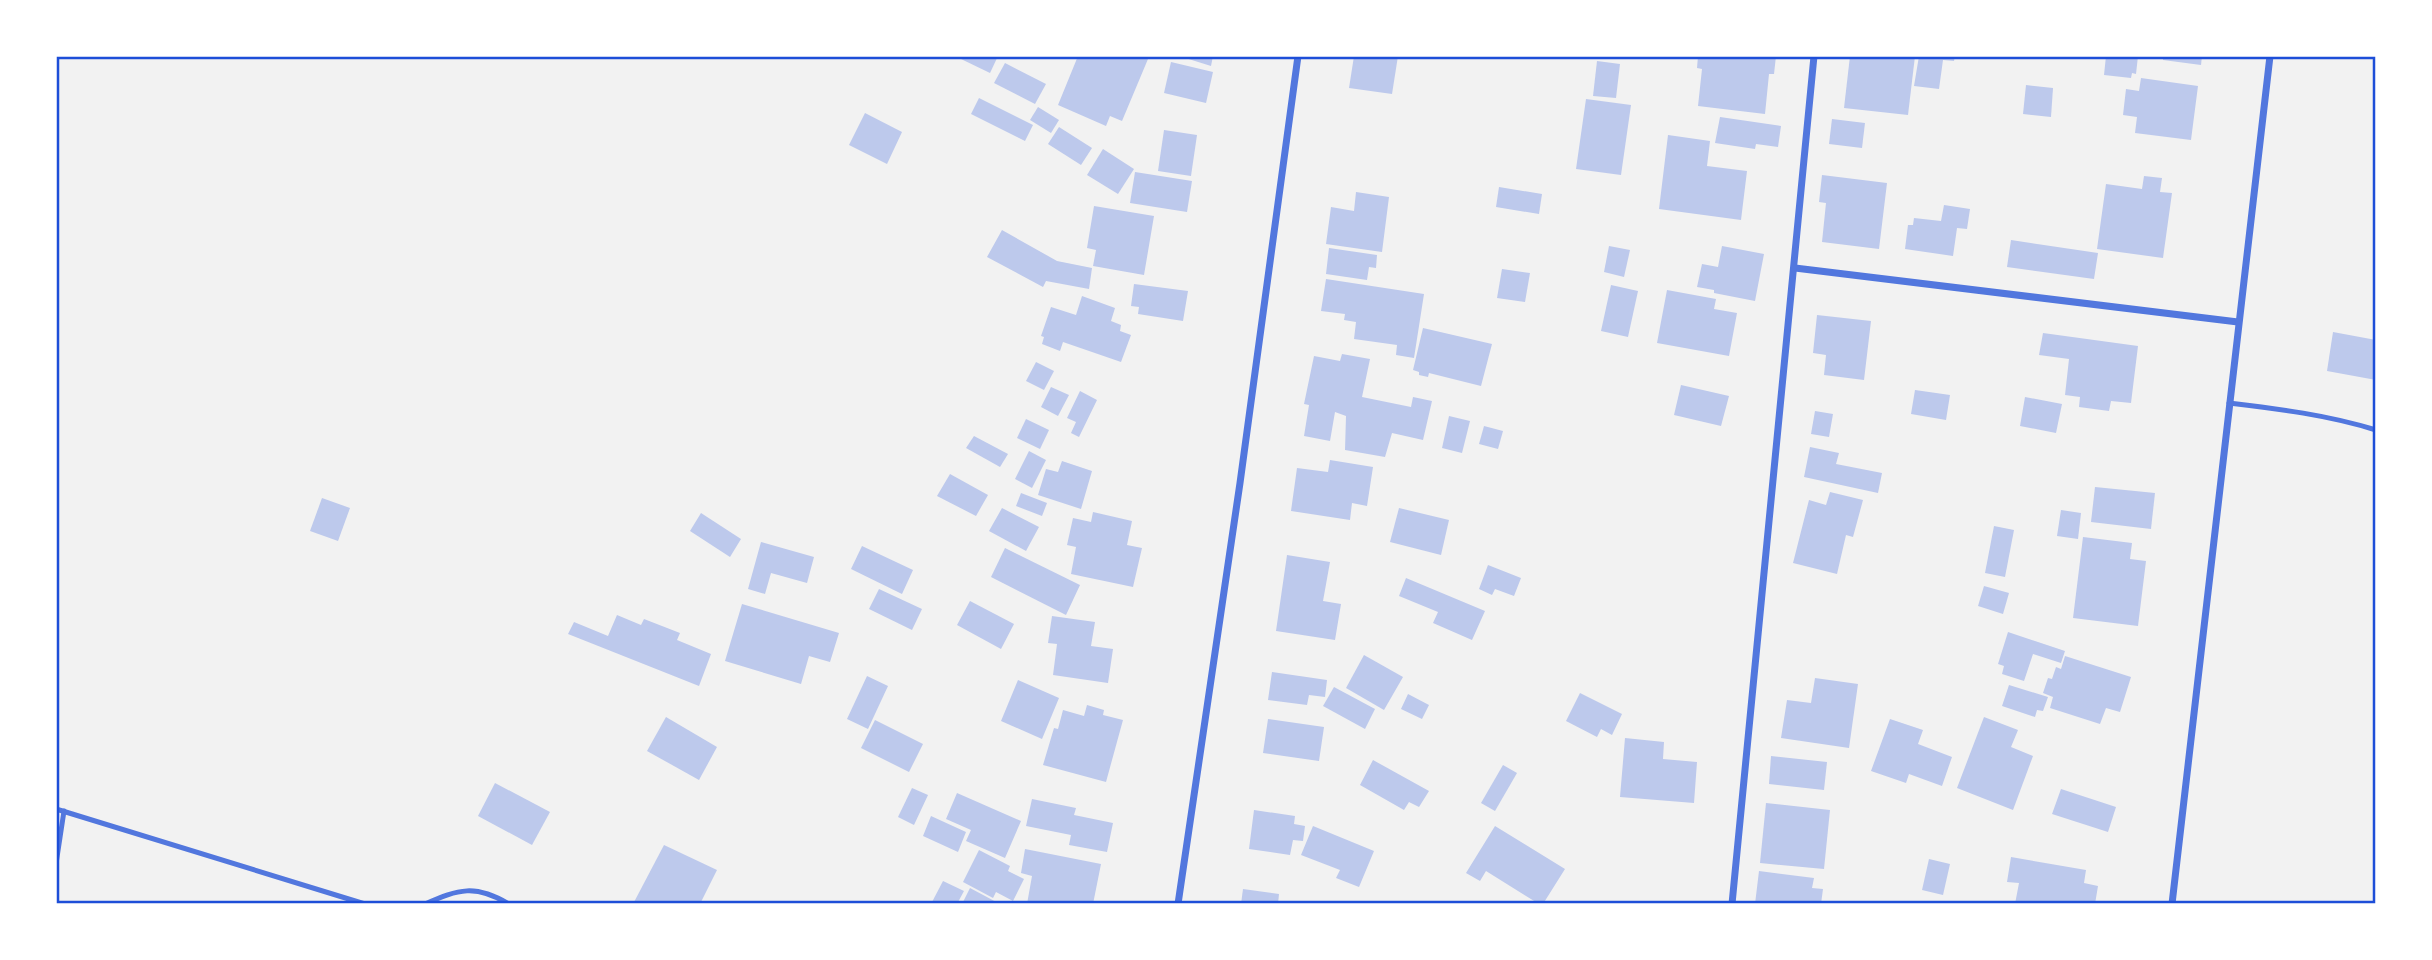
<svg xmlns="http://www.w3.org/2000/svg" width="2432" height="960" font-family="'Libre Baskerville',serif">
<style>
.building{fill:#bdc9ec}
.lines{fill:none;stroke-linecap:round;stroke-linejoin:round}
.service{stroke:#5277de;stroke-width:5}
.minor{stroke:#5277de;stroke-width:7}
.neatline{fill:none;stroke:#1d4ed8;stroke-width:2.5}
</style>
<rect width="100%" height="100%" fill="#f2f2f2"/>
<g class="building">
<polygon points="962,56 998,56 990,73 961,59"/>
<polygon points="1078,56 1140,56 1148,59 1122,121 1110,116 1106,126 1058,105"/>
<polygon points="1179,56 1213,56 1211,66"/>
<polygon points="1354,56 1398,56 1392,94 1349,88"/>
<polygon points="1698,56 1776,56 1774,74 1769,74 1765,114 1698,106 1702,69 1697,68"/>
<polygon points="1850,56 1915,56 1908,115 1844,108"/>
<polygon points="1919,56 1955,56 1954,61 1943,60 1939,89 1914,86"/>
<polygon points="2106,56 2138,56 2136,74 2132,73 2131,78 2104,75"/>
<polygon points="2163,56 2202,56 2201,65 2163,60"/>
<polygon points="1597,61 1620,64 1616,98 1593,96"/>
<polygon points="1171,62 1213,72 1206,103 1164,93"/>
<polygon points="1005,63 1046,84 1035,104 994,83"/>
<polygon points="2141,78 2198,86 2191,140 2135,133 2137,117 2123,115 2126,89 2139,91"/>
<polygon points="2026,85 2053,88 2051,117 2023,114"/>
<polygon points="979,98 1033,125 1025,141 971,114"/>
<polygon points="1586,99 1631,105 1621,175 1576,169"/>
<polygon points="1038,107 1059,120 1051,133 1030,120"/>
<polygon points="865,113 902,132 887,164 849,145"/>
<polygon points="1720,117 1781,126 1778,147 1756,144 1755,149 1715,143"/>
<polygon points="1832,119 1865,123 1862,148 1829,144"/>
<polygon points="1059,127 1092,148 1081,165 1048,144"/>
<polygon points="1164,130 1197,135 1191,176 1158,171"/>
<polygon points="1668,135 1710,141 1707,166 1747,171 1741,220 1659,209"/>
<polygon points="1103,149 1134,169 1118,194 1087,175"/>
<polygon points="1135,172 1192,181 1187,212 1130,203"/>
<polygon points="1822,175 1887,183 1879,249 1822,242 1826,203 1819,202"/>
<polygon points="2144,176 2162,178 2160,192 2172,193 2163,258 2097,249 2106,184 2142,189"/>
<polygon points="1499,187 1542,194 1539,214 1496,207"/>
<polygon points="1356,192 1389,197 1382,252 1326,244 1331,207 1354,211"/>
<polygon points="1944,205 1970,209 1967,229 1957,228 1953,256 1905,249 1908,225 1913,225 1914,218 1941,221"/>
<polygon points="1094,206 1154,216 1144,275 1093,266 1096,250 1087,248"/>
<polygon points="1002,230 1057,261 1092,268 1089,289 1046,281 1043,287 987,257"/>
<polygon points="2011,240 2098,253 2094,279 2007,267"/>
<polygon points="1609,246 1630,250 1624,277 1604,272"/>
<polygon points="1722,246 1764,254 1755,301 1714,293 1714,290 1697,287 1702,264 1718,267"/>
<polygon points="1329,248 1377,255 1376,268 1369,267 1367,280 1326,274"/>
<polygon points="1502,269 1530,273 1525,302 1497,298"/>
<polygon points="1326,279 1424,294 1414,358 1396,355 1397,345 1354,339 1356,322 1344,320 1345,314 1321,311"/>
<polygon points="1134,284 1188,291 1183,321 1138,314 1139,307 1131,306"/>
<polygon points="1611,285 1638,291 1628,337 1601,331"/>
<polygon points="1667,290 1716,299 1714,309 1737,313 1729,356 1657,343"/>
<polygon points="1082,296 1115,308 1111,321 1121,325 1120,331 1131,335 1121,362 1063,342 1060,351 1042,344 1044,337 1041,336 1051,307 1076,315"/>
<polygon points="1817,315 1871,321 1864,380 1824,375 1826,355 1813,353"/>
<polygon points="1423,328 1492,344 1481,386 1429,373 1428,377 1419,375 1419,372 1413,370"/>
<polygon points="2333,332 2376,340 2376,380 2327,371"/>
<polygon points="2043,333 2138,346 2131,403 2111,401 2109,411 2079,407 2080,397 2065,395 2069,359 2039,355"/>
<polygon points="1342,354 1370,359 1362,397 1411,407 1413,397 1432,401 1423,440 1392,433 1385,457 1345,450 1346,416 1335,412 1330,441 1304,436 1309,405 1304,404 1314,356 1340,361"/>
<polygon points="1036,362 1054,371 1044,390 1026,381"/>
<polygon points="1681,385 1729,396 1721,426 1674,415"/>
<polygon points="1051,387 1069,395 1058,416 1041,407"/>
<polygon points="1915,390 1950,395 1946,420 1911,414"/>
<polygon points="1080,391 1097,400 1079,437 1071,433 1076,422 1067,418"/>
<polygon points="2025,397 2062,404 2056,433 2020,426"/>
<polygon points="1815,411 1833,414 1829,437 1811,434"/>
<polygon points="1449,416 1470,421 1462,453 1442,448"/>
<polygon points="1026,419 1049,430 1040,449 1017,438"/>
<polygon points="1484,426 1503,431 1498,449 1479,444"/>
<polygon points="974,436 1008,454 1000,467 966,448"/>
<polygon points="1810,447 1839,453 1836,464 1882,473 1878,493 1804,477"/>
<polygon points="1029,451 1046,460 1032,488 1015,479"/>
<polygon points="1330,460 1373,467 1367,506 1352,503 1350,520 1291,511 1297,468 1328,472"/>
<polygon points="1062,461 1092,471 1081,509 1038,495 1046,469 1058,472"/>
<polygon points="950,474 988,495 976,516 937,496"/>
<polygon points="2095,487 2155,493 2151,529 2091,522"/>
<polygon points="1830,492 1863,500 1853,537 1846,535 1837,574 1793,563 1809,500 1826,505"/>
<polygon points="1021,493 1047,503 1042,516 1016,506"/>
<polygon points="322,498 350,508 338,541 310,531"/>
<polygon points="1002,508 1039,527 1026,551 989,531"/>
<polygon points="1399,508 1449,520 1441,555 1390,542"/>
<polygon points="2061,510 2081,513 2078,539 2057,536"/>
<polygon points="1093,512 1132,521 1127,545 1142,548 1133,587 1071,574 1076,547 1067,545 1073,518 1091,522"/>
<polygon points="701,513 741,539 730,557 690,531"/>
<polygon points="1994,526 2014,530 2005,577 1985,573"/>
<polygon points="2083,537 2132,543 2130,559 2146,561 2138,626 2073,618"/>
<polygon points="761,542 814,557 807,583 771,573 765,594 748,589"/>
<polygon points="862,546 913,570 902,594 851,569"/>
<polygon points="1005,548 1080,585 1066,615 991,577"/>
<polygon points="1287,555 1330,562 1323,601 1341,604 1335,640 1276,631"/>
<polygon points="1488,565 1521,578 1514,596 1495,589 1492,595 1479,589"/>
<polygon points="1406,578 1485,611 1472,640 1433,623 1438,612 1399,596"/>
<polygon points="1984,586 2009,593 2003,614 1978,606"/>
<polygon points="879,589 922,609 912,630 869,609"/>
<polygon points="970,601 1014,624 1001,649 957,625"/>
<polygon points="742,604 839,633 830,662 809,656 801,684 725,661"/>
<polygon points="617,615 641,625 644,619 680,633 677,640 711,654 699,686 568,634 574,622 608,636"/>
<polygon points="1052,616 1095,622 1091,646 1113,649 1108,683 1053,675 1057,644 1048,643"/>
<polygon points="2008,632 2065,651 2061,663 2033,654 2024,681 2002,674 2004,666 1998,664"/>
<polygon points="1364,655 1403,677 1384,710 1346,688"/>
<polygon points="2065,656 2131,677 2120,712 2106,708 2100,724 2050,708 2053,697 2043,693 2048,678 2052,679 2056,667 2061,669"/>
<polygon points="1272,672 1327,680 1325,697 1309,695 1307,705 1268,700"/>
<polygon points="867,676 888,686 868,729 847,719"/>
<polygon points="1815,678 1858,684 1849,748 1781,738 1787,700 1811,703"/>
<polygon points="1018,680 1059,698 1042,739 1001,721"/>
<polygon points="2009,685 2048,697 2043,711 2037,710 2035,717 2002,706"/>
<polygon points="1334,687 1375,709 1365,729 1323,706"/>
<polygon points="1580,693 1622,714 1612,735 1601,729 1597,737 1566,721"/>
<polygon points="1408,694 1429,705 1422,719 1401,709"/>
<polygon points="1087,705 1104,710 1103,715 1123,720 1106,782 1043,765 1054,728 1058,729 1063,710 1084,716"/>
<polygon points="666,717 717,747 699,780 647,751"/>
<polygon points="1984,717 2018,730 2011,747 2033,756 2013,810 1957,788"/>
<polygon points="1268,719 1324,727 1319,761 1263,753"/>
<polygon points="1890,719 1923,730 1918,744 1952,757 1942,786 1909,774 1906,783 1871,771"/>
<polygon points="875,720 923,744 909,772 861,748"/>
<polygon points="1625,738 1664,742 1663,759 1697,762 1694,803 1620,797"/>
<polygon points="1771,756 1827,762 1824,790 1769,784"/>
<polygon points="1373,760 1429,791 1419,807 1409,802 1404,810 1360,785"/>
<polygon points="1503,765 1517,773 1495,811 1481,803"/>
<polygon points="495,783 550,812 532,845 478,816"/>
<polygon points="912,788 928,795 914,825 898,817"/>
<polygon points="2061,789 2116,807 2108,832 2052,814"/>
<polygon points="957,793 1021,821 1005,858 966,841 971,830 946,819"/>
<polygon points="1032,799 1076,808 1074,815 1113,823 1107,852 1069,845 1071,835 1026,826"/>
<polygon points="1766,803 1830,810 1824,869 1760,863"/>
<polygon points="1254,810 1295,816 1294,824 1305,826 1303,841 1293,840 1290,855 1249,849"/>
<polygon points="931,816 966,832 958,852 923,836"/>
<polygon points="1313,826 1374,851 1359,887 1336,878 1340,870 1301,855"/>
<polygon points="1495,826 1565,869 1543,904 1539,904 1486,871 1480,881 1466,873"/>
<polygon points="664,845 717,870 700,904 633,904"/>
<polygon points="1025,849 1101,864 1093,904 1027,904 1032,876 1021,873"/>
<polygon points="979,850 1010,866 1008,871 1024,879 1013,901 996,892 993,898 963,882"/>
<polygon points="2011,857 2086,870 2084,883 2098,886 2095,904 2015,904 2019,883 2007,882"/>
<polygon points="1929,859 1950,864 1943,895 1922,890"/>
<polygon points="1759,871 1814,878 1812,888 1823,889 1821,904 1755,904"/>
<polygon points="943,881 964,891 957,904 931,904"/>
<polygon points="970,888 1000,904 962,904"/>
<polygon points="1243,889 1279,894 1278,904 1241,904"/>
</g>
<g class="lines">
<g class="service">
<path d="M2229 403C2279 409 2328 415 2376 430"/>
<polyline points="56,809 365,904"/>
<polyline points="56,864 64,811"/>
<path d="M425 904C459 889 475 884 509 904"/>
</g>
<g class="minor">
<polyline points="1795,268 2238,322"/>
<polyline points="1178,904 1240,483 1298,56"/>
<polyline points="1732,904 1814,56"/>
<polyline points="2172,904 2270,56"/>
</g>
</g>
<rect width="2432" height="960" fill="none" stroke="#ffffff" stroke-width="116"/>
<rect x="58" y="58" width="2316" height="844" class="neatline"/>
</svg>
